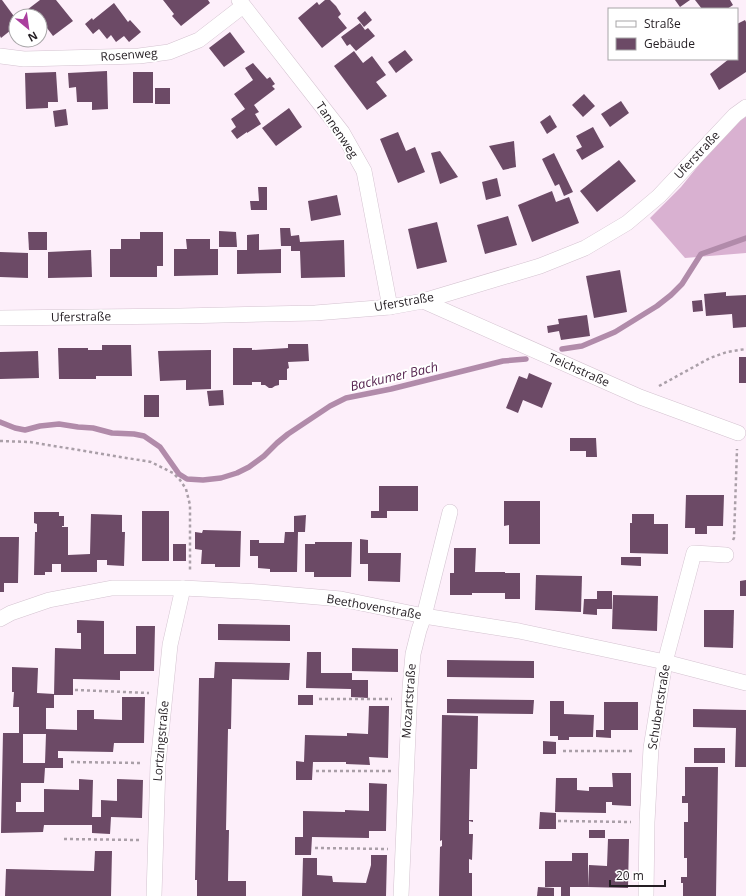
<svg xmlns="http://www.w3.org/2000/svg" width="746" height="896" font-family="'Open Sans',sans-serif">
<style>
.forest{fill:#d9b1d1}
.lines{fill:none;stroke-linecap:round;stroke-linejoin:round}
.stream{stroke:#b18baa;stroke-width:5.5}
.building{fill:#6c4a66;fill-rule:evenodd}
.street-casing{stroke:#d4c3d0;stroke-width:16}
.path{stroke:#aa9fa8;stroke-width:2.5;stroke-dasharray:3 3;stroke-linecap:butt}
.street{stroke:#fff;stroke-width:15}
.labels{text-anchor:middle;stroke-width:4;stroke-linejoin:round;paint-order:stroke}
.street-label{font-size:12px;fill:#241e23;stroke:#fff}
.water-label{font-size:13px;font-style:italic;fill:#5a2953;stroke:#fff}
</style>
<rect width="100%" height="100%" fill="#fdeffa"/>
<polygon class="forest" points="746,115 746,253 685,258 650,218 681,187 715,145"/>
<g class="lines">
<g class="stream">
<polyline points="562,349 582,346 615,332 657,306 671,295 682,284 701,254 746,238"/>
<polyline points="0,422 15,428 25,430 40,426 59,424 78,427 93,428 112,433 134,434 144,436 160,447 179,474 187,479 203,480 221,478 237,473 249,467 264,456 277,443 288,434 330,406 346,398 391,389 503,361 526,359"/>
</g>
</g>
<g class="building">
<polygon points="0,0 2,0 16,19 16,26 1,38 0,36"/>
<polygon points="40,0 56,0 73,21 53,36 41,20 40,21 40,16 19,16"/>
<polygon points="163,0 208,0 210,3 181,26 172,16 174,14"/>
<polygon points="325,0 330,0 336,6 341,14 338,17 347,28 322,48 298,18 317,2 319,5"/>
<polygon points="675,0 690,0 680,7"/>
<polygon points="695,0 730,0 733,5 727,9 702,9"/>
<polygon points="114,3 128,22 130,20 141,32 129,42 124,36 116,42 111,35 107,39 99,29 93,34 85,24 92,18 93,20"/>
<polygon points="365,11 372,20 364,27 357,18"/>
<polygon points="745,20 746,22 746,72 719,90 710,74 729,59 737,59 737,24"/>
<polygon points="360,23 365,30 368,28 375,36 356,51 350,44 347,46 341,37"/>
<polygon points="230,32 245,52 224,67 209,48"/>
<polygon points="405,50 413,60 396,73 388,62"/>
<polygon points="354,51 363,63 372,56 386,75 376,82 387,96 367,110 334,66"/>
<polygon points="253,63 267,79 270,77 275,84 272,86 275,89 254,105 259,112 255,114 261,124 247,133 247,132 237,139 231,131 236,127 231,119 245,109 234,94 253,80 245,68"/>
<polygon points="107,71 108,109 92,110 92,102 77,102 76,87 69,88 68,73"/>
<polygon points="56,72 58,102 48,102 48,108 26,109 25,73"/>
<rect x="133" y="72" width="20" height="31"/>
<rect x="155" y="88" width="15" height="16"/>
<polygon points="584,94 595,106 583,117 572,105"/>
<polygon points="621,101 629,113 610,127 601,114"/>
<polygon points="289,108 302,127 276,146 262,128"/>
<polygon points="66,109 68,125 55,127 53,111"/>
<polygon points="550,115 557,127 547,134 540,122"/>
<polygon points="593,127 604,147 582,160 576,150 582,147 576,136"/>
<polygon points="398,132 406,151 415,147 425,172 398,183 380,139"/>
<polygon points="514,141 516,167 503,170 489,146"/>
<polygon points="440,151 458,177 440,184 431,153"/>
<polygon points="554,153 573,192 564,196 559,184 555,186 542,159"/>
<polygon points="619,160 636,181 597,212 580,191"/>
<polygon points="497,178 501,196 486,200 482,182"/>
<polygon points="258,187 267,187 267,210 251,210 250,201 259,201"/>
<polygon points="552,191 556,202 569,197 579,223 532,242 518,205"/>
<polygon points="337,195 341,215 311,221 308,201"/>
<polygon points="508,216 517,245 485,254 477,225"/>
<polygon points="437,222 447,262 417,269 408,229"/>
<polygon points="280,228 290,228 291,236 299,235 300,242 344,240 345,277 301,278 300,251 291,251 291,246 281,246"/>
<polygon points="219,231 236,232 237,247 219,247"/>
<polygon points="28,232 47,232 47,250 29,250"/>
<polygon points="140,232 163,232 163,266 157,266 157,277 110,277 110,249 121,249 121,239 140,239"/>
<polygon points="259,234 259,250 281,249 281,273 237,274 237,250 247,250 247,235"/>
<polygon points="186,239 210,239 210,249 218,249 218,275 174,276 174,249 187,249"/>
<polygon points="91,250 92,277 48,278 48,252"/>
<polygon points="0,252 28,253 28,278 0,277"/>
<polygon points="620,270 627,312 594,318 586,276"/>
<polygon points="726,292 726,296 746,295 746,327 733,328 732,314 706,316 704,294"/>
<polygon points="702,300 703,311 693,312 692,301"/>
<polygon points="587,315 590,336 561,340 559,331 548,333 547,326 559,324 558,319"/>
<polygon points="288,344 308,344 309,361 288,362 289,368 287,369 287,380 279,380 279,385 275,386 272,388 269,388 265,385 261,385 261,382 252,382 252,385 233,385 233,348 252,348 252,350 288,348"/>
<polygon points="102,345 131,345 132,376 96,376 96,379 59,379 58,348 88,348 88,350 102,350"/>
<polygon points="211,350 211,389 186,390 186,380 160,381 158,351"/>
<polygon points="38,351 39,378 0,379 0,352"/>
<rect x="739" y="357" width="7" height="26"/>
<polygon points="529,373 552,383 542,408 523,400 518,413 506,408 519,376 527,379"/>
<polygon points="223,390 224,405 209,406 207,391"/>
<rect x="144" y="395" width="15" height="22"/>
<polygon points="570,438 596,438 597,457 586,457 586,451 570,451"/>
<polygon points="379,486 418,486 418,511 387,511 387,518 371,518 371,511 379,511"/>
<polygon points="686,495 724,495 723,526 707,526 707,534 695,534 695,528 685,528"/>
<polygon points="504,501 540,501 540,544 509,544 509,525 504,526"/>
<rect x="142" y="511" width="27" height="50"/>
<polygon points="34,512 59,512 59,516 64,516 64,526 62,526 62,527 68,527 68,555 90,554 91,514 122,515 122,532 125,532 124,566 107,565 107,560 97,560 97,572 61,572 61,564 52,564 52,572 45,572 45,575 34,575 35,532 37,532 37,524 34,523"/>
<polygon points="632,514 654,514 654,524 668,524 668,554 630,553 630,523 632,523"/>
<polygon points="306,515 305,532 298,532 297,572 270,572 270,569 258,568 258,556 250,556 250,540 259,540 259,543 284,543 285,532 294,532 294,516"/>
<polygon points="203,530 241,531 240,567 215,567 215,564 201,564 202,550 195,549 195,532 202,533"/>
<polygon points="0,537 19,537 18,583 4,583 4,592 0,592"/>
<polygon points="360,539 368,540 368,553 401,553 400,582 368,581 368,564 360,564"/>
<polygon points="315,542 352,542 351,577 314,577 314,572 305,572 305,544 315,544"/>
<rect x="173" y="544" width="13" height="17"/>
<polygon points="454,548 476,548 475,572 505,572 505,573 520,573 520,599 505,599 505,593 472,593 472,595 450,595 450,573 454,573"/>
<polygon points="621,557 641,557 641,566 621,565"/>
<polygon points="536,575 582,576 581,612 535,610"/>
<polygon points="746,580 746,596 740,596 740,581"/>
<polygon points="597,591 612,591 612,609 597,609 597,615 583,614 584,599 597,599"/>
<polygon points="613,595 658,596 657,631 612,629"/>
<polygon points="704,610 734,610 733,648 704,647"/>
<polygon points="77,620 104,621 104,654 136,654 136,626 155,626 154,671 120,671 120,680 73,679 73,695 54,695 55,648 81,649 81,633 77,633"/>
<polygon points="218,624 290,625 290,641 218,640"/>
<polygon points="352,648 398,649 398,672 352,671"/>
<polygon points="307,652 321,652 321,673 352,673 352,680 368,680 368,698 351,697 351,689 306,688"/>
<polygon points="447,660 534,661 534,678 447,677"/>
<polygon points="215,662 290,663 289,680 232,679 231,729 228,729 226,830 229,830 228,881 246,881 246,896 197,896 197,880 195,880 199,678 214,678"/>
<path d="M12 667 38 668 37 693 54 694V708H46V729L77 730V710H94V719L122 720V697H145L144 743H114L113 752 58 751V758H63V768H45L44 783H21V802H16V812H44V789L79 790V779L93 780 92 817H101V800L117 801V779L143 780 142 818 111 817 110 834 92 833V825H44L43 832 1 833 3 733H19V707H13L14 692H12ZM23 734H46L45 763H23Z"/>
<rect x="298" y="695" width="15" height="10"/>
<polygon points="447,699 534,700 533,714 447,713"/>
<polygon points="550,701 564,701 564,714 594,715 593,737 569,737 569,740 558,740 558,736 550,736"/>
<polygon points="604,702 638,702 638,730 611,730 611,738 596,737 596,730 604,730"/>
<polygon points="369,706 389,706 388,758 369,757 370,765 346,764 346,762 313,762 312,780 296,780 296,761 304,762 305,735 347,736 347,733 368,734"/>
<polygon points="693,709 746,710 746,767 735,767 736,728 693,727"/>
<polygon points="442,715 478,716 477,769 470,769 469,820 473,820 473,822 469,821 469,834 473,834 472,860 469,859 469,873 472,873 472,896 439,896 440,847 442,846 442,840 440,841"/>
<polygon points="543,741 556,742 556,754 543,754"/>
<rect x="694" y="748" width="31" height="15"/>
<polygon points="685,767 718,767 716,896 683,896 683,883 681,883 681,877 687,877 687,858 684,858 684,822 688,822 688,803 682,803 682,796 685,796"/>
<polygon points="612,773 631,773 631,806 612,805 612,802 606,802 606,813 555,812 556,778 577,778 577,790 589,791 589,787 613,787"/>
<polygon points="369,783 387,784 386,831 369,831 369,838 312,837 311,855 295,855 295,837 303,837 303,811 345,812 345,810 369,811"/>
<polygon points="540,812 556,813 556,829 539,829"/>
<rect x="589" y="830" width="16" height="8"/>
<polygon points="608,839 629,839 628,888 588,887 589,865 607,866"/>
<polygon points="95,851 112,851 111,896 5,896 6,869 94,871"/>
<polygon points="572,853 588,853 588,887 570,887 570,896 561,896 561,887 545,887 545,861 572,861"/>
<polygon points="371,855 387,855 386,896 302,896 303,858 317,858 317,875 332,876 333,882 366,883 371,865"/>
<polygon points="538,887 554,888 554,896 537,896"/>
</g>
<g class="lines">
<defs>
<g id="street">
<polyline points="239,0 342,132 364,171 390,307"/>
<polyline points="0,56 24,59 139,56 169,52 199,40 243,6"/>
<polyline points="423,301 640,397 738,433"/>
<polyline points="0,318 180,316 315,313 390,307 423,301 540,266 585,248 627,223 659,196 735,115 746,107"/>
<polyline points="0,619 11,613 49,600 112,588 183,588 259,592 341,599 424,616 519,631 665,662 746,683"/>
<polyline points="154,896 158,764 170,645 183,588"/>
<polyline points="401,896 410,688 413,654 419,630 424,616 450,512"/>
<polyline points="646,896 647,822 651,748 665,662 694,553 726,555"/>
</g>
</defs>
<use href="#street" class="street-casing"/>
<g class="path">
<polyline points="659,386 710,358 727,352 746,349"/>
<polyline points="0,441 30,442 151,462 173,473 180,480 186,489 190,505 190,572"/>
<polyline points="733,540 734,538 737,449"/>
<polyline points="75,690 149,693"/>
<polyline points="319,699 392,699"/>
<polyline points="563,751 635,751"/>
<polyline points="71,762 142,763"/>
<polyline points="316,771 391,771"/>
<polyline points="558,821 631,822"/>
<polyline points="64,839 139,840"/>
<polyline points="315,848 388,849"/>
</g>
<use href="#street" class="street"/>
</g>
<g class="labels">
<g class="street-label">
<text transform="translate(129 55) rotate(-4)" y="4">Rosenweg</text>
<text transform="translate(337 130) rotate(56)" y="4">Tannenweg</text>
<text transform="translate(697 155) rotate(-47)" y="4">Uferstraße</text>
<text transform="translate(404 302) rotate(-10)" y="4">Uferstraße</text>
<text transform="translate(81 317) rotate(-1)" y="4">Uferstraße</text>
<text transform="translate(579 370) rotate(24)" y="4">Teichstraße</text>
<text transform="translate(374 607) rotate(10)" y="4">Beethovenstraße</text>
<text transform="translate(409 701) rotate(-86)" y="4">Mozartstraße</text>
<text transform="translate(659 707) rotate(-81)" y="4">Schubertstraße</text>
<text transform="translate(161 741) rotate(-85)" y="4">Lortzingstraße</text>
</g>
<g class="water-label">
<text transform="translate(394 376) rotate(-13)" y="5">Backumer Bach</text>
</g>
</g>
<rect x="608" y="8" width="130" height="52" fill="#ffffff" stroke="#a7a5a7"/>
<rect x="616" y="21" width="20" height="6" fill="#ffffff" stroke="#a7a5a7"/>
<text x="644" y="28" font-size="12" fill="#241e23">Straße</text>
<rect x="616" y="38" width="20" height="12" fill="#6c4a66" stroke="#a7a5a7"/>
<text x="644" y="48" font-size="12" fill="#241e23">Gebäude</text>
<g transform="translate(28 28) rotate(151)"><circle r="19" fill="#ffffff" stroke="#a7a5a7"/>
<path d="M0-3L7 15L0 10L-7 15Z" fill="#aa3e9e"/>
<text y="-6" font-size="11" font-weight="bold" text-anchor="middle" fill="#241e23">N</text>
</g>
<path d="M610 880v6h55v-6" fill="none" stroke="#241e23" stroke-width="2"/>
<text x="616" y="880" font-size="12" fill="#241e23" stroke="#ffffff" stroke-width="3" paint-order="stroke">20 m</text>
</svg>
